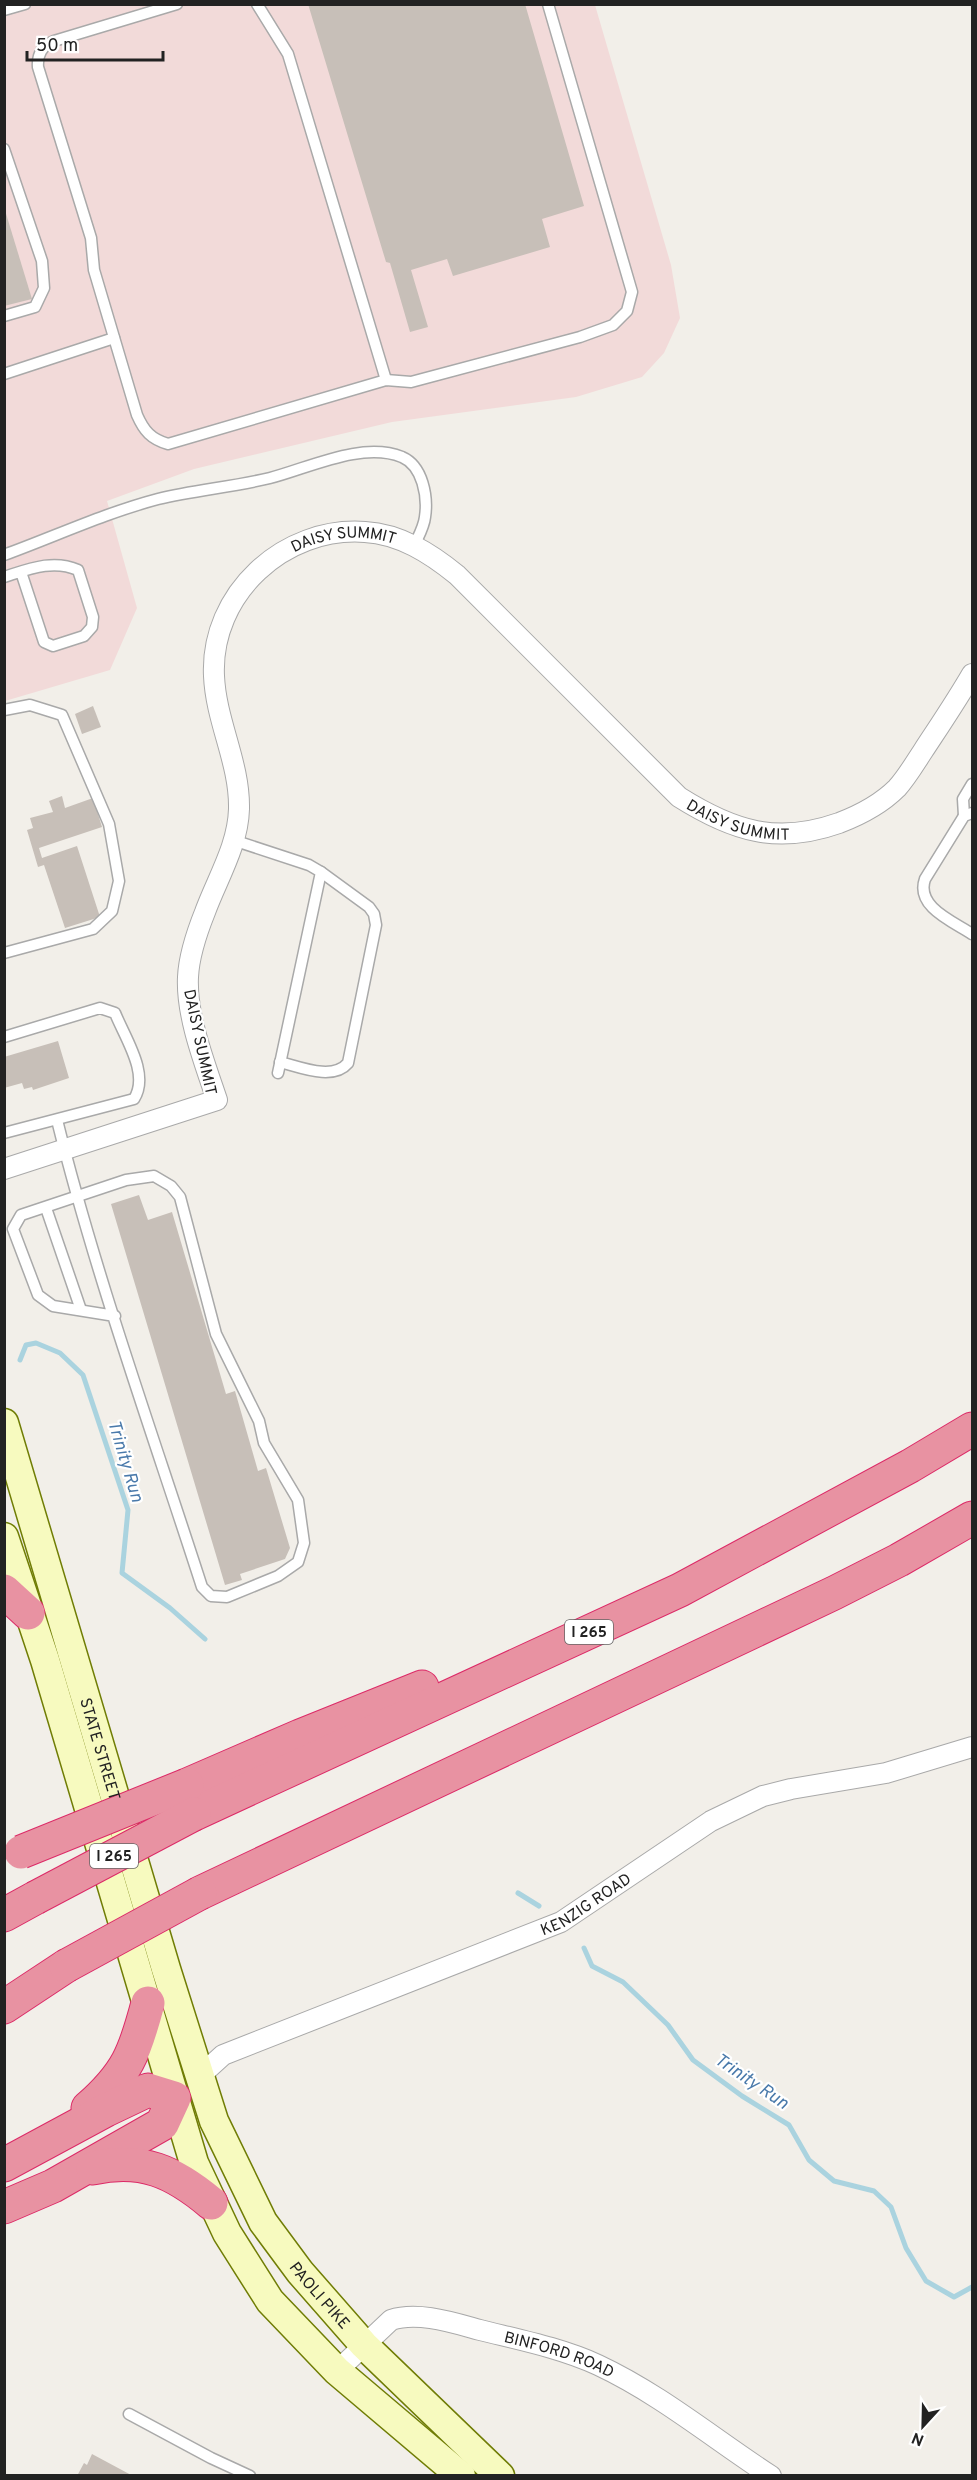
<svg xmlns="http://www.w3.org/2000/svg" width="977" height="2480" font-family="Overpass,sans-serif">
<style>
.commercial{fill:#f2dad9}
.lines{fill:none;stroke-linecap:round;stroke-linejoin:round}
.stream{stroke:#aad3df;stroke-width:5}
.building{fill:#c7bfb8}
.lane-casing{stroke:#a9a9a9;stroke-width:13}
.street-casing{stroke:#a9a9a9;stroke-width:22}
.secondary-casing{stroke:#707d05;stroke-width:31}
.highway-casing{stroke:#dc2a67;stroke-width:35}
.lane{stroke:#fff;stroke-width:10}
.street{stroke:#fff;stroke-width:20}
.secondary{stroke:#f7fabf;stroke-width:28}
.highway{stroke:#e892a2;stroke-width:33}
.highway-bridge-casing{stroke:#dc2a67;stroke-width:35;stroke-linecap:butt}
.highway-bridge{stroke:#e892a2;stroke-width:33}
.labels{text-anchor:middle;stroke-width:4.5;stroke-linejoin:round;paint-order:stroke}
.shield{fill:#fff;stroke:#646464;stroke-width:1.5}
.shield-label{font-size:15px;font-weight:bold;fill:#222}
.street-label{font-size:16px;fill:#222;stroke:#fff}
.water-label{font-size:18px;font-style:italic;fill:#4a7aab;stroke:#fff}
</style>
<rect width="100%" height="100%" fill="#f2efe9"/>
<polygon class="commercial" points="5,5 595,5 671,265 680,318 664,353 642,377 576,397 392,422 194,469 107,501 137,608 110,670 5,701"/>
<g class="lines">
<g class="stream">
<polyline points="20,1360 26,1345 36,1343 60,1353 83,1375 128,1510 122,1573 170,1608 205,1639"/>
<polyline points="518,1893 539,1906"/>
<polyline points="584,1948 592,1966 623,1982 668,2025 693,2060 742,2096 789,2125 809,2160 834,2181 874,2191 891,2207 906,2248 926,2281 954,2297 972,2287"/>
</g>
</g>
<g class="building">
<polygon points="308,4 525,4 584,206 542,219 550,247 453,276 447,259 411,270 428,327 410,332 390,263 386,262"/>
<polygon points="4,207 32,299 4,306"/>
<polygon points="93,706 101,727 82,734 75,714"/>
<polygon points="62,796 65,808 93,798 102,827 39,848 42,858 77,846 100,917 65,928 44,865 38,867 27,830 33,828 30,818 53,812 49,801"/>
<polygon points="58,1041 69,1078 33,1090 32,1087 24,1089 22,1083 4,1088 4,1057"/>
<polygon points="139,1195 148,1220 172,1212 226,1394 235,1391 258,1471 266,1468 290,1548 285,1559 240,1574 242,1580 225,1585 111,1204"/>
<polygon points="92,2454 133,2476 77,2476 84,2463 87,2465"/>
</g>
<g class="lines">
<defs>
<g id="lane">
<path d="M177 4 54 41C42 46 37 54 38 67L91 238 94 270 137 415C144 431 151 439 168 444L386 380 411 382 580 337 613 325 627 311 632 292 548 4"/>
<polyline points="257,4 288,54 386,380"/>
<polyline points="4,10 25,4"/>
<polyline points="4,149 42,261 44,288 35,307 4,316"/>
<polyline points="4,374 114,338"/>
<path d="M4 555C56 536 105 513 158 499 195 490 233 487 270 478 309 468 362 441 402 457 423 466 428 497 425 517 424 527 418 537 414 546"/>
<path d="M4 577C29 569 53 559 78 570L93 617 92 627 84 636 53 646 44 642 21 572"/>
<polyline points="4,710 30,705 62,715 109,824 119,881 112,911 93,929 4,953"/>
<path d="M972 813 964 816 925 879C915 907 954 922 972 934"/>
<polyline points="964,816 963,799 972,784"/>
<polyline points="233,840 309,865 321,872 278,1073"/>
<path d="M4 1037 100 1008 115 1013C125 1038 150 1074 134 1099L4 1133"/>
<path d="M280 1062C300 1067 333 1081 348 1063L376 925 374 914 369 907 321 872"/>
<path d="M57 1120C96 1277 152 1432 202 1587L211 1596 227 1597 278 1576 298 1562 304 1543 298 1500 264 1443 259 1421 216 1334 180 1197 171 1186 154 1176 126 1180 21 1215 13 1229 38 1295 53 1306 115 1316"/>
<polyline points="46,1208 81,1310"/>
<polyline points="129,2414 211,2458 250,2476"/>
</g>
<g id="street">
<path id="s1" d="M4 1169 217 1100C205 1064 186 1016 188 977 189 955 197 932 205 912 217 879 238 846 239 809 240 763 216 722 214 676 210 594 284 526 365 532 400 534 430 553 457 575L679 797C733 831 777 845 839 823 860 815 880 805 897 788 907 777 915 763 923 751 940 725 957 700 972 674"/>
<path id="s2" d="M201 2075 223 2055 561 1922 711 1821 763 1796 791 1789 886 1773 972 1747"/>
<path id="s3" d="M337 2371 391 2320C418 2311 454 2323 480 2330 520 2340 561 2348 598 2365 660 2394 714 2439 771 2476"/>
</g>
<g id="secondary">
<path id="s4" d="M4 1423 166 1969 214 2121 263 2222 300 2272 364 2345 500 2476"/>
<polyline points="4,1537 45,1660 194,2163 227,2233 270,2301 337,2371 461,2476"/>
</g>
<g id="highway">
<polyline points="4,1591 28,1613"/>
<polyline points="187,1785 300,1736 422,1687"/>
<polyline points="194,1814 680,1590 910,1466 972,1429"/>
<polyline points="200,1893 834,1593 899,1560 972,1518"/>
<polyline points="4,1915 35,1898"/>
<polyline points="4,2007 66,1966"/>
<path d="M88 2108C127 2074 135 2053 148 2003"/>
<polyline points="4,2165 106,2110 148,2090 174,2098 162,2124 53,2186 4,2207"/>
<path d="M93 2168C142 2157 174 2172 211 2203"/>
</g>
</defs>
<use href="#lane" class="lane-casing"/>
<use href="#street" class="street-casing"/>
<use href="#secondary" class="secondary-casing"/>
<use href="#highway" class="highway-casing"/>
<use href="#lane" class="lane"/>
<use href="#street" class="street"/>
<use href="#secondary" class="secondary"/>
<use href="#highway" class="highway"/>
<defs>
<g id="highway-bridge">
<polyline points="21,1852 187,1785"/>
<polyline points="35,1898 194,1814"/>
<polyline points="66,1966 200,1893"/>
</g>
</defs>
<use href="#highway-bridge" class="highway-bridge-casing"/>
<use href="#highway-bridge" class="highway-bridge"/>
</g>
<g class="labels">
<g class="shield">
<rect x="565" y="1620" width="48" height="24" rx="4.5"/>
<rect x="90" y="1844" width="48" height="24" rx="4.5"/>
</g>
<g class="shield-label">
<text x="589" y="1637">I 265</text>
<text x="114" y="1861">I 265</text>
</g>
<g class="street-label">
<text dy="6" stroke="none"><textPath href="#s1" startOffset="876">DAISY SUMMIT</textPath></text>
<text dy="6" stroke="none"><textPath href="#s1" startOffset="1380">DAISY SUMMIT</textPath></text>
<text transform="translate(201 1042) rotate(78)" y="6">DAISY SUMMIT</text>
<text dy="6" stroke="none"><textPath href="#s4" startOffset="340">STATE STREET</textPath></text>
<text dy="6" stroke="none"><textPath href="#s2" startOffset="423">KENZIG ROAD</textPath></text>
<text dy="6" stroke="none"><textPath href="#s4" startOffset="934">PAOLI PIKE</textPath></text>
<text dy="6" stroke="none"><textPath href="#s3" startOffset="248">BINFORD ROAD</textPath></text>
</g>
<g class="water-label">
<text transform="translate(126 1461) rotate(73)" y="6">Trinity Run</text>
<text transform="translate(752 2081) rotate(34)" y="6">Trinity Run</text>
</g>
</g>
<rect width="977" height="2480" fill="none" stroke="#222222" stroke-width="12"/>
<g transform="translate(923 2426) rotate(202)" stroke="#ffffff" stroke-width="4.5" paint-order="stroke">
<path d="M0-4.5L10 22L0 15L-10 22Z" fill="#222222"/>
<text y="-9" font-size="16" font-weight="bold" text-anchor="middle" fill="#222222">N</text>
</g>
<path d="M27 51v9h136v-9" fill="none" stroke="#222222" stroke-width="3"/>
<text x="36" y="51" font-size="18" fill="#222222" stroke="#ffffff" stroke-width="4.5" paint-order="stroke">50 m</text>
</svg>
